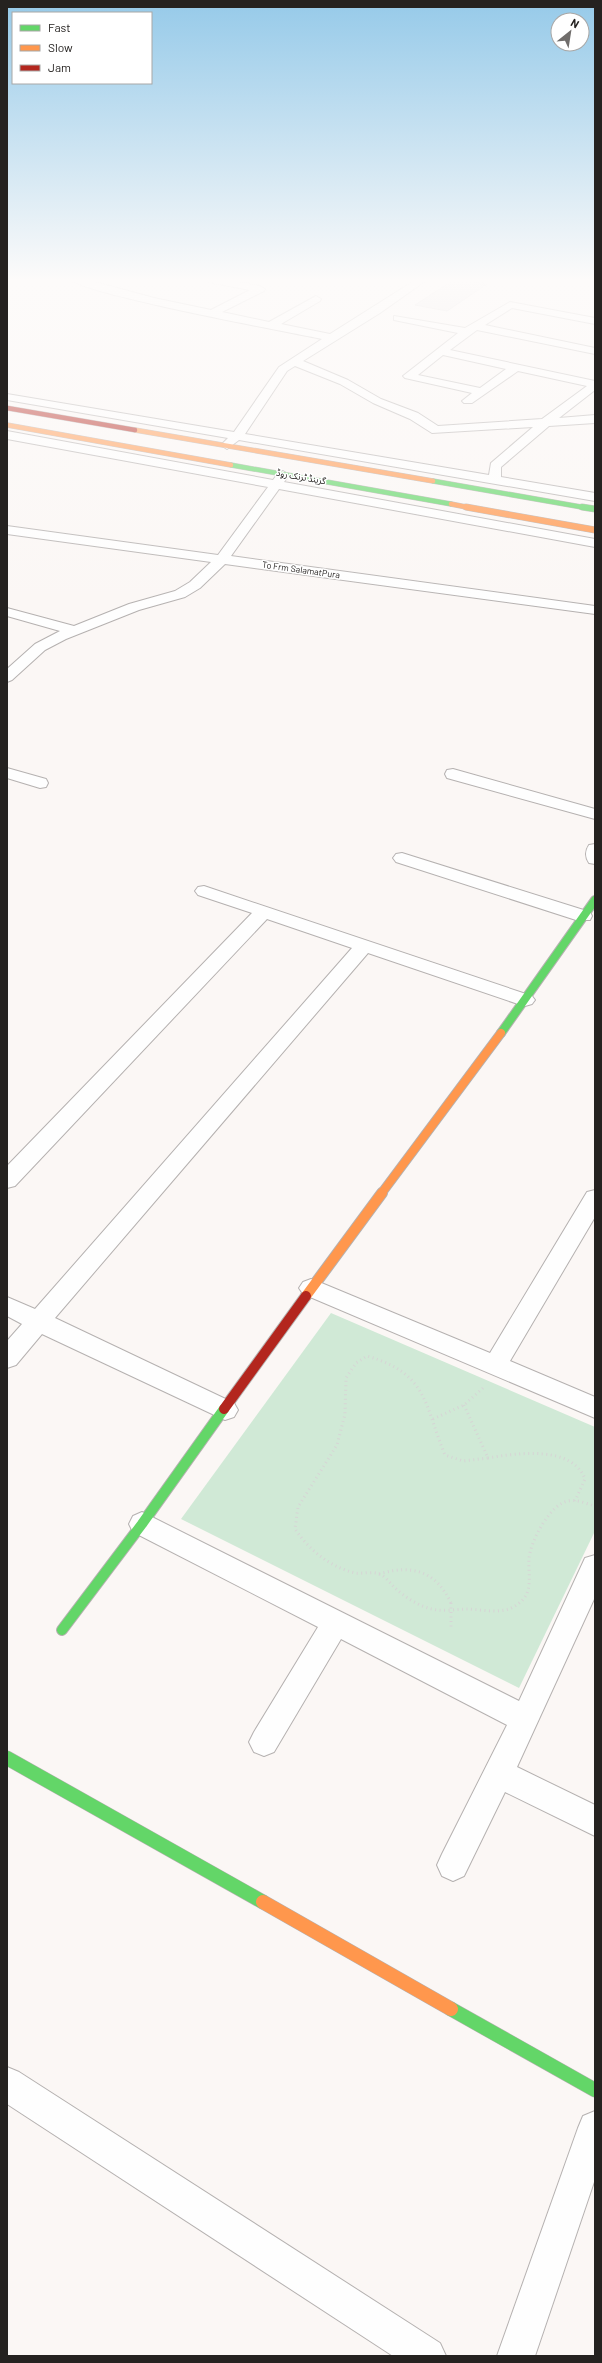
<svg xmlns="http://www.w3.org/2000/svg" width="602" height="2363" font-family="Barlow,'Noto Sans Arabic',sans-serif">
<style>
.green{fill:#d0e9d6}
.building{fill:#e2e0e1;stroke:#d0cdce}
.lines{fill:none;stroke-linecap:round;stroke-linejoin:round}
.street-casing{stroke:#b5b1b0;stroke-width:2}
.fast-far4-casing{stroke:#b5b1b0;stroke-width:5.5}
.fast-far3-casing{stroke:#b5b1b0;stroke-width:7}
.fast-far2-casing{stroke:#b5b1b0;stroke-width:10}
.fast-far1-casing{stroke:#b5b1b0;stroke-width:12}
.fast-casing{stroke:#b5b1b0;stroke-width:15}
.slow-far4-casing{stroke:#b5b1b0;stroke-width:5.5}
.slow-far3-casing{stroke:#b5b1b0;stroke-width:7}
.slow-far2-casing{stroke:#b5b1b0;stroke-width:10}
.slow-far1-casing{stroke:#b5b1b0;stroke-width:12}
.slow-casing{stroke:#b5b1b0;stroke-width:15}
.jam-far1-casing{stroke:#b5b1b0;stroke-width:5.5}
.jam-casing{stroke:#b5b1b0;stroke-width:12}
.path{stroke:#d6d5d5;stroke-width:3;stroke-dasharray:1 3.5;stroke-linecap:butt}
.street{fill:#fefefe;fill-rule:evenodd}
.fast-far4{stroke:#63d668;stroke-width:4.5}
.fast-far3{stroke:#63d668;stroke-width:6}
.fast-far2{stroke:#63d668;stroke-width:8}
.fast-far1{stroke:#63d668;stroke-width:10}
.fast{stroke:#63d668;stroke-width:14}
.slow-far4{stroke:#ff974d;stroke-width:4.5}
.slow-far3{stroke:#ff974d;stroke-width:6}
.slow-far2{stroke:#ff974d;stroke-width:8}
.slow-far1{stroke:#ff974d;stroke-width:10}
.slow{stroke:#ff974d;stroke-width:14}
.jam-far1{stroke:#b3261e;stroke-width:4.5}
.jam{stroke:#b3261e;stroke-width:10}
.path-bridge{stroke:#d6d5d5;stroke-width:3;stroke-dasharray:1 3.5;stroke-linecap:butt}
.labels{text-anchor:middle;stroke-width:3;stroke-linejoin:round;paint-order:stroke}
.far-street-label{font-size:9px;fill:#252220;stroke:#fff}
</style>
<rect width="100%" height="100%" fill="#fbf7f5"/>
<polygon class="green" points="331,1313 595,1427 595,1531 519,1688 181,1519"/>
<polygon class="building" points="455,279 487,284 447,311 415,305"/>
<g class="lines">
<defs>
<g id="street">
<path d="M70 279H84L154 298 211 310 250 290 208 282 203 279H223L260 286 265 289 264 291 222 312 269 322 316 296 321 299 320 301 281 324 330 334 417 279H428L380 313 303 361 348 380 381 399 418 413 438 426 542 419 587 386 518 371 472 403H464L462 401 472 393 405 378 403 376 458 333 394 320V316L465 328 510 302 595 318V324L512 308 485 325 595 348V354L477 330 450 350 595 381V390L559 418 595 415V423L549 426 501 467V477L595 493V501L239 440 227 449 221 445 228 438 7 400V394L234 432 279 367 322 339C289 332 82 294 70 279ZM443 355 506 369 480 388 418 375ZM295 366 340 384 373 403 410 419 432 433 533 427 491 463 489 475 245 434 287 371Z"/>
<polygon points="7,431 273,480 279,472 283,471 289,475 284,482 595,539 595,547 279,489 231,556 595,606 595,614 225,564 200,588 185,597 139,610 66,639 45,650 12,680 7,682 7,669 35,644 60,631 7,616 7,608 74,626 129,604 175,591 190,582 211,562 7,534 7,526 218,555 268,487 7,439"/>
<polygon points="7,768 46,779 48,783 46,787 40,788 7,778"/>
<polygon points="453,769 595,809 595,819 447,778 445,774 447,770"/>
<path d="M595 844V864L589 863C585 857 585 851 589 845Z"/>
<polygon points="402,853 590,912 592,916 590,920 576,920 396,862 393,858 396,854"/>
<polygon points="204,886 532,996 535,1000 532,1004 525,1006 518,1004 368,953 55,1318 234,1403 238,1410 234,1417 225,1420 42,1334 16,1365 7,1368 7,1341 22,1324 7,1316 7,1297 35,1309 352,948 267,919 15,1186 7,1188 7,1166 252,913 198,895 195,891 198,887"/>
<polygon points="595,1190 595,1217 510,1361 595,1397 595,1418 303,1294 299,1288 303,1282 311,1279 319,1282 490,1353 587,1192"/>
<polygon points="142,1512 519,1701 585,1558 595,1555 595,1597 517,1767 595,1805 595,1836 505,1792 464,1876 453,1881 442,1876 437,1865 442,1854 507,1725 341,1639 274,1752 264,1756 254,1752 249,1742 254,1732 318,1627 133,1532 129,1524 133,1516"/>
<polygon points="7,2067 19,2072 440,2343 446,2356 393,2356 7,2104"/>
<polygon points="595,2111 595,2179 535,2356 497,2356 578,2128 583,2116"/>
</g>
<g id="fast-far4">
<polyline points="231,465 451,504"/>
<polyline points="433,481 587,508"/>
</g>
<polyline id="fast-far3" points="582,507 595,509"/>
<polyline id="fast-far2" points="501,1033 595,900"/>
<polyline id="fast-far1" points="62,1630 142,1524 224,1409"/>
<g id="fast">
<polyline points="7,1758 263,1902"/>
<polyline points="451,2009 595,2090"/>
</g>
<g id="slow-far4">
<polyline points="7,425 231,465"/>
<polyline points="135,430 433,481"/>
<polyline points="451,504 471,508"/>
</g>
<polyline id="slow-far3" points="466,507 595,530"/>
<polyline id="slow-far2" points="381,1194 501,1033"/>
<polyline id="slow-far1" points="306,1296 382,1193"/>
<polyline id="slow" points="263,1902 451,2009"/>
<polyline id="jam-far1" points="7,408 135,430"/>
<polyline id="jam" points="224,1409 306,1296"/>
</defs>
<use href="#street" class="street-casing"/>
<use href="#fast-far4" class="fast-far4-casing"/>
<use href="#fast-far3" class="fast-far3-casing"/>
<use href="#fast-far2" class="fast-far2-casing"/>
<use href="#fast-far1" class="fast-far1-casing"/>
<use href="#fast" class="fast-casing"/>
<use href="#slow-far4" class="slow-far4-casing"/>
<use href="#slow-far3" class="slow-far3-casing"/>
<use href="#slow-far2" class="slow-far2-casing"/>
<use href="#slow-far1" class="slow-far1-casing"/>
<use href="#slow" class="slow-casing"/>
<use href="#jam-far1" class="jam-far1-casing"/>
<use href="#jam" class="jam-casing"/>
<g class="path">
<path d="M464 1405 488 1458 463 1461 445 1455C424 1405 429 1374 367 1356L356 1363 346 1378 345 1414 337 1445 298 1507 295 1529C309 1550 330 1567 355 1573 363 1574 372 1571 379 1574 385 1576 389 1582 393 1586 403 1596 418 1606 432 1609 444 1612 456 1609 468 1609 485 1610 504 1615 518 1604 534 1593 528 1575 529 1559 530 1542 550 1504 568 1501 577 1499 587 1504 595 1506"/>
<polyline points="433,1419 464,1405 483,1388"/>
<path d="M488 1458C517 1453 572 1445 585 1479L575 1501"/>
<path d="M379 1574C412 1564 436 1571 451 1603"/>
</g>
<use href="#street" class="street"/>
<use href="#fast-far4" class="fast-far4"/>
<use href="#fast-far3" class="fast-far3"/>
<use href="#fast-far2" class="fast-far2"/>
<use href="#fast-far1" class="fast-far1"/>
<use href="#fast" class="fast"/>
<use href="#slow-far4" class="slow-far4"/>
<use href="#slow-far3" class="slow-far3"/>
<use href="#slow-far2" class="slow-far2"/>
<use href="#slow-far1" class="slow-far1"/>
<use href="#slow" class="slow"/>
<use href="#jam-far1" class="jam-far1"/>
<use href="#jam" class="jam"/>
<polyline class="path-bridge" points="451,1603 451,1628"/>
</g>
<linearGradient id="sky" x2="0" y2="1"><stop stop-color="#96cae9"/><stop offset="0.46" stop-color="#fdfbfa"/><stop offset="1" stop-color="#fdfbfa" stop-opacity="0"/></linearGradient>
<rect width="602" height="610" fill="url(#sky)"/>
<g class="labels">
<g class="far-street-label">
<text transform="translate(301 477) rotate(10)" y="3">گرینڈ ٹرنک روڈ</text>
<text transform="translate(301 570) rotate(8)" y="3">To Frm SalamatPura</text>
</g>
</g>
<rect width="602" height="2363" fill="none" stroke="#252220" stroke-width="16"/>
<rect x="12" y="12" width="140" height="72" fill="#ffffff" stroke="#a8a7a6"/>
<rect x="20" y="25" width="20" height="6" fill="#63d668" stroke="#a8a7a6"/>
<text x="48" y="32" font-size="12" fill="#252220">Fast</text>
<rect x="20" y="45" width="20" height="6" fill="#ff974d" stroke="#a8a7a6"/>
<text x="48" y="52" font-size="12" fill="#252220">Slow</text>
<rect x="20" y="65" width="20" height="6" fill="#b3261e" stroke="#a8a7a6"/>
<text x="48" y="72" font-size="12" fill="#252220">Jam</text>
<g transform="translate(570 32) rotate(30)"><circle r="19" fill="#ffffff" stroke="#a8a7a6"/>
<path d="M0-3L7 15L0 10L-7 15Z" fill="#706d6b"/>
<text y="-6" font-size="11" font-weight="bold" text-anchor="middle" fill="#252220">N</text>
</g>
</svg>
